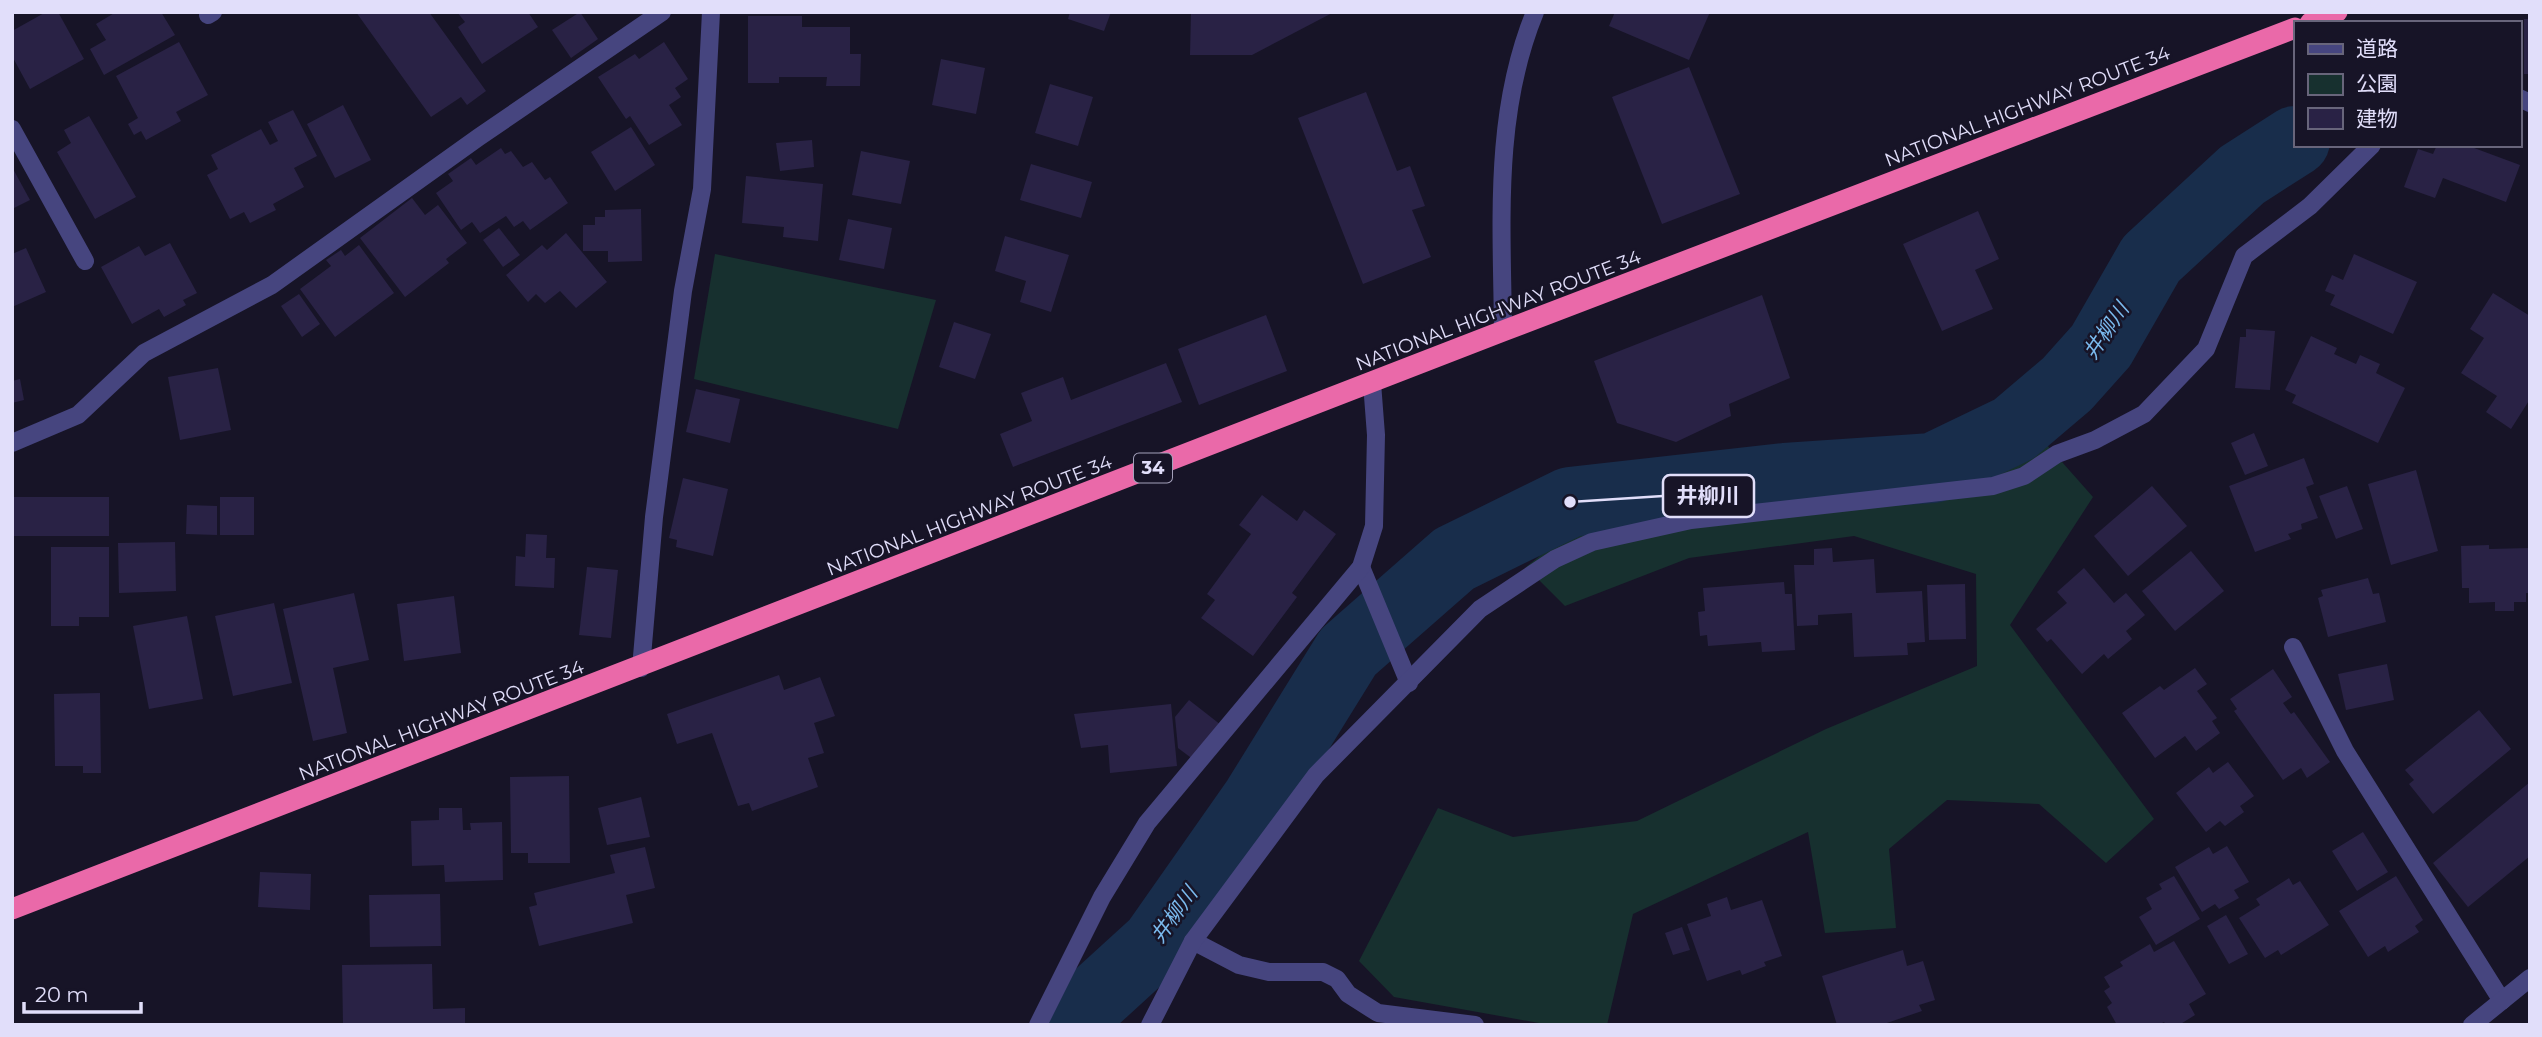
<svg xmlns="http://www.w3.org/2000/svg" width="2542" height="1037" font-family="Montserrat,'Noto Sans JP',sans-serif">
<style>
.green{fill:#17302f}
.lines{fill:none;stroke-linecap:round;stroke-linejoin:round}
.river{stroke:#182d4b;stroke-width:70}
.building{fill:#292245}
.minor{stroke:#46457f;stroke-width:18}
.highway{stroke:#ea69a9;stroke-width:21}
.labels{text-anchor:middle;stroke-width:5;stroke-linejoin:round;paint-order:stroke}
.shield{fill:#171427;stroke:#a4a1bb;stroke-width:2}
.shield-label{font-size:18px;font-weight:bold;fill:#e1defa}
.street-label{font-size:19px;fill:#e1defa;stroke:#171427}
.water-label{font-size:21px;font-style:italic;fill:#7ab9ed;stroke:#171427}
.leader{fill:none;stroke:#e1defa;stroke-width:2.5}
.callout-dot{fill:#e1defa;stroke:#171427;stroke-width:2.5}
.callout{fill:#171427;stroke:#e1defa;stroke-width:2.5}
.callout-label{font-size:21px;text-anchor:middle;font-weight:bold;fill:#e1defa}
</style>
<rect width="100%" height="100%" fill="#171427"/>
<g class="green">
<polygon points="715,254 936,300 898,429 694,379"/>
<polygon points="2047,445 2093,497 2010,625 2154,819 2106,863 2039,804 1947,800 1889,849 1896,928 1825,933 1808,832 1633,914 1607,1025 1550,1025 1394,997 1359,961 1438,808 1513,837 1637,821 1826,729 1977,666 1976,574 1854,536 1689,558 1565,606 1526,567 1577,526 1924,484"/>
</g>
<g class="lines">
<polyline class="river" points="1081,1025 1088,1005 1156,943 1257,799 1348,652 1454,559 1570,502 1785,478 1933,468 2014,429 2067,384 2101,346 2151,259 2242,175 2295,141"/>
</g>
<g class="building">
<polygon points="46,12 58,12 84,59 30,89 12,56 12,31"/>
<polygon points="116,12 161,12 175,35 104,75 90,49 106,40 96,24"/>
<polygon points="356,12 429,12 486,91 467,105 461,97 431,117"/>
<polygon points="457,12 528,12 538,27 482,64 458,27 465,22"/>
<polygon points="580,12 598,39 571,58 552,30"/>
<polygon points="1070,12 1111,12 1104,31 1068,19"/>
<polygon points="1191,12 1334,12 1252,55 1190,55"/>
<polygon points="1615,12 1710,12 1689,60 1609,26"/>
<polygon points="748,16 802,16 802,27 850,27 850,54 861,54 860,86 826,86 827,77 779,77 779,83 748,83"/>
<rect x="2524" y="19" width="6" height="55"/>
<polygon points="179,42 208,95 176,112 181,121 146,140 141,131 134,135 128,124 138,118 116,76"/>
<polygon points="664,42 688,79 675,88 681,97 669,105 682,125 649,145 630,116 626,119 598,77 635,54 639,59"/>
<polygon points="941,59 985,68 976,114 932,105"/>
<polygon points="1689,67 1740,194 1662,224 1612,97"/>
<polygon points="1050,84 1093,97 1078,146 1035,133"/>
<polygon points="1366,92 1397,171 1410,166 1425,206 1412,210 1431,257 1363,284 1298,118"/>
<polygon points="343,105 371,160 335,178 307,124"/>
<polygon points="293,110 317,156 294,168 304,187 273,204 276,210 250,223 244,212 230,219 207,175 218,169 211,155 261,129 270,145 278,141 268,122"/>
<polygon points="89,116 136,197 95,219 57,152 71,143 64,130"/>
<polygon points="631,127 655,165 615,191 591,152"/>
<polygon points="812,140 814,167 780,171 776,143"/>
<polygon points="2437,145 2466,145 2520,165 2506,202 2443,178 2435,198 2404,187 2418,149 2433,154"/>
<polygon points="501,148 505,154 511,151 523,167 532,162 545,180 550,177 568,203 530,230 523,221 514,227 506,216 480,233 472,222 461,230 436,193 453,181 448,174 471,158 476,165"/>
<polygon points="861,151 910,161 901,204 852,195"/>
<polygon points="1031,164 1092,182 1081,218 1020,200"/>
<polygon points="12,167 30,200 12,209"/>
<polygon points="746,176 823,184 818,241 783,237 784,227 742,223"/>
<polygon points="412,198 425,215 438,205 467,243 446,259 449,263 405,297 360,238"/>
<polygon points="641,209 642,261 608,262 608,251 583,251 583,225 595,225 595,217 605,217 605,210"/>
<polygon points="1978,211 1999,259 1975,270 1993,309 1942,331 1903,244"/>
<polygon points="848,219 892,228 884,269 839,260"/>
<polygon points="499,228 520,255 503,267 483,240"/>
<polygon points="566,233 607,282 576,308 560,291 545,303 536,294 528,302 506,275 542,245 547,250"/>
<polygon points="1005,236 1069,255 1051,312 1020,302 1026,281 995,271"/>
<polygon points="170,243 197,293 183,300 186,305 164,317 159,309 132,324 101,267 139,246 145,256"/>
<polygon points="359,245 394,293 335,337 300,289 331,266 326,260 341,250 345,256"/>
<polygon points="26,248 46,292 12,307 12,254"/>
<polygon points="2354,254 2417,282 2393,334 2330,305 2335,295 2325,291 2332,275 2343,280"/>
<polygon points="2493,293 2530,316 2530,399 2511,429 2486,412 2497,396 2461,373 2484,338 2470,329"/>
<polygon points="299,294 320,324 302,337 281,306"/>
<polygon points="1762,295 1790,378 1729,404 1731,416 1676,442 1617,423 1594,361"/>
<polygon points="1266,315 1287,371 1199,405 1178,349"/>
<polygon points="954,322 991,334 975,379 939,367"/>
<polygon points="2246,329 2275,331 2270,390 2235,388 2240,337 2246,337"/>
<polygon points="2311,336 2337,348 2334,354 2356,364 2360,355 2380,364 2376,373 2405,388 2378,443 2292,403 2296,395 2285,390"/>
<polygon points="1166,363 1182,402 1013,467 1000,434 1032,421 1021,393 1063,377 1071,400"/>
<polygon points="218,368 231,430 180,440 168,377"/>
<polygon points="20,379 24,400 12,403 12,381"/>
<polygon points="696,389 740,399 730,443 686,432"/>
<polygon points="2254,433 2268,466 2245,475 2231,443"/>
<polygon points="2304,458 2314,484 2306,487 2318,518 2301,524 2302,529 2288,534 2291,539 2255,552 2229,486"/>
<polygon points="2416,470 2438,551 2391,565 2368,484"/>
<polygon points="683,478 728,489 713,556 676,547 677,540 669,538"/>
<polygon points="2152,486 2187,526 2128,576 2094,536"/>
<polygon points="2347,486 2363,529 2336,539 2319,496"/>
<polygon points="1262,495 1297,521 1304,510 1336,534 1292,593 1297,597 1253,656 1201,618 1215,600 1207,594 1251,534 1239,525"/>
<rect x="12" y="497" width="97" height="39"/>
<rect x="220" y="497" width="34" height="38"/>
<polygon points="187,505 217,506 217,535 186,534"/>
<polygon points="526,534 547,535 546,558 555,558 554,588 515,586 516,556 525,557"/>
<polygon points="175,542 176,591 119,593 118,543"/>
<polygon points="2489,545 2489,549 2530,548 2530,593 2526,593 2526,602 2514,602 2514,611 2495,611 2495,602 2469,603 2469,588 2462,588 2461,546"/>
<polygon points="51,547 109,547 109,617 79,617 79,626 51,626"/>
<polygon points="1832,548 1833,562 1874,559 1876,593 1922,591 1925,642 1907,643 1908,655 1854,657 1852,613 1818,615 1818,625 1797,626 1794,565 1814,565 1814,549"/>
<polygon points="2191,551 2224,591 2175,631 2142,591"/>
<polygon points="587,567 618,570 611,638 579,635"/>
<polygon points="2084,568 2114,603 2126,593 2145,615 2126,631 2132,639 2108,659 2104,654 2082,674 2051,639 2047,642 2036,629 2067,603 2057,592"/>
<polygon points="2368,578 2373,594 2379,593 2386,622 2328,637 2318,598 2323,596 2321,590"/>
<polygon points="1784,582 1785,594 1792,594 1795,650 1762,652 1761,642 1708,646 1707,635 1700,636 1698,612 1705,611 1703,588"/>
<polygon points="1965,584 1966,639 1929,640 1927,585"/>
<polygon points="354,593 369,660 333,668 347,733 313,741 283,609"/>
<polygon points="454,596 461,653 404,661 397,604"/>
<polygon points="274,603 292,683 233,696 215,616"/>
<polygon points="187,616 203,699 149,709 133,626"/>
<polygon points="2387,664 2394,700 2346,710 2338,674"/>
<polygon points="2195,668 2207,684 2197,691 2217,718 2212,721 2220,733 2196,751 2185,736 2155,758 2122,713 2160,686 2164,690"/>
<polygon points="2273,669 2292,697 2283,703 2291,714 2294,712 2330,762 2307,778 2301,768 2283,780 2234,711 2237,709 2230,699"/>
<polygon points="779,675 784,690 820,677 835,716 814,723 824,753 808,758 818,787 752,811 749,803 738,806 712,733 677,744 667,714"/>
<polygon points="100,693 101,773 83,773 83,766 55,766 54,694"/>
<polygon points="1189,700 1221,725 1194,760 1178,748 1175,717"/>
<polygon points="1171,704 1177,766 1110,773 1108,745 1081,748 1074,714"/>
<polygon points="2479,710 2511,749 2433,814 2409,784 2414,780 2405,770"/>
<polygon points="2228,762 2254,796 2240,806 2244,812 2225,826 2220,821 2206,832 2176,793 2209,767 2213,773"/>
<polygon points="569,776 570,863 528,863 528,853 511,853 510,777"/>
<polygon points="2530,782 2530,856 2468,907 2433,863"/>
<polygon points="641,797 650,837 607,845 598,808"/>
<polygon points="439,808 462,808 463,830 471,830 470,823 502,822 503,880 445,882 444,865 412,866 411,821 439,820"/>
<polygon points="2363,832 2388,872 2357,891 2332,851"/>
<polygon points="2227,846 2249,882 2234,890 2239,898 2219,909 2215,904 2202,912 2175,867 2209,847 2213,854"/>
<polygon points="645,847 655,888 626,895 633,923 539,946 529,907 537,905 534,893 615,873 610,855"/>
<polygon points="260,872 311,874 310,910 258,907"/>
<polygon points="2174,876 2200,919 2156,945 2139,917 2152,909 2146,898 2162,889 2159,884"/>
<polygon points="2396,876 2423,920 2415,926 2419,932 2388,952 2385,946 2368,957 2339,911"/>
<polygon points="2289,878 2293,885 2300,881 2329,925 2281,955 2278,950 2265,958 2239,918 2260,905 2256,899"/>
<polygon points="440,894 441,946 370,947 369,895"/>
<polygon points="1727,897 1731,910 1762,900 1782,956 1764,962 1766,966 1742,975 1740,970 1707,981 1687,924 1711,916 1707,904"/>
<polygon points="2226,915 2248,954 2229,964 2207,926"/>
<polygon points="1682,927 1690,950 1673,955 1665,933"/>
<polygon points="2174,941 2206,994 2189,1004 2195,1015 2179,1025 2166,1025 2164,1022 2158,1025 2117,1025 2107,1007 2112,1003 2104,991 2110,987 2104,977 2123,966 2120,962 2150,944 2154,952"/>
<polygon points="1903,950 1907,966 1923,961 1935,1000 1919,1005 1922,1011 1881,1025 1837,1025 1822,976"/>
<polygon points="432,964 433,1009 465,1008 465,1025 343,1025 342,965"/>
</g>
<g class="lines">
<g class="minor">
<polyline points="208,15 213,12"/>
<polyline points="2519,98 2530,103"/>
<polyline points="12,129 85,261"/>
<path d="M1503 331C1502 224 1493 114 1535 12"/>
<polyline points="12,443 78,415 144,353 272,285 479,137 662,12"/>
<polyline points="1361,567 1409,683"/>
<polyline points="2293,647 2345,751 2502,1001"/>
<polyline points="641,668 654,517 683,291 702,189 711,12"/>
<polyline points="1193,941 1239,965 1269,972 1323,972 1337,979 1348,994 1378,1013 1475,1025"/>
<polyline points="1038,1025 1102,897 1147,823 1361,567 1374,526 1376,435 1372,383"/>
<polyline points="1150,1025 1193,941 1316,775 1480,609 1555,559 1592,542 1691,520 1993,486 2024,476 2057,454 2095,440 2144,414 2206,349 2244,256 2310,206 2372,145"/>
<polyline points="2472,1025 2530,978"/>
</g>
<g class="highway">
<polyline points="2310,23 2337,12"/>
<polyline points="12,909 1503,331 2295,28"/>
</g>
</g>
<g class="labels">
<rect class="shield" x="1134" y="453.5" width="38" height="29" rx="5"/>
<g class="shield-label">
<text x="1153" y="474">34</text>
</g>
<g class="street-label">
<text transform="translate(2027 106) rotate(-21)" y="7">NATIONAL HIGHWAY ROUTE 34</text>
<text transform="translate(1498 310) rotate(-21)" y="7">NATIONAL HIGHWAY ROUTE 34</text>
<text transform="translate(969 515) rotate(-21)" y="7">NATIONAL HIGHWAY ROUTE 34</text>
<text transform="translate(441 720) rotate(-21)" y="7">NATIONAL HIGHWAY ROUTE 34</text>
</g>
<g class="water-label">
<text transform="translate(2106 331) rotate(-56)" y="7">井柳川</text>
<text transform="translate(1174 915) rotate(-54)" y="7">井柳川</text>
</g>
</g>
<path class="leader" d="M1570 502L1663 496"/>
<circle class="callout-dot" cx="1570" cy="502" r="7"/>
<rect class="callout" x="1663" y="475" width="91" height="42" rx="7"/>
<g class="callout-label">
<text x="1708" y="503">井柳川</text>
</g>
<rect width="2542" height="1037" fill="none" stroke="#e1defa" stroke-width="28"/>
<rect x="2294" y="21" width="228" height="126" fill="#171427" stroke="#68657b" stroke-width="2"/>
<rect x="2308" y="44" width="35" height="10" fill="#46457f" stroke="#68657b" stroke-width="2"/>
<text x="2356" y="56" font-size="21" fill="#e1defa">道路</text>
<rect x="2308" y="74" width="35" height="21" fill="#17302f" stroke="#68657b" stroke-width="2"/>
<text x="2356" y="91" font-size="21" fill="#e1defa">公園</text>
<rect x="2308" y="108" width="35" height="21" fill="#292245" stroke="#68657b" stroke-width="2"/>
<text x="2356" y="126" font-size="21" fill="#e1defa">建物</text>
<path d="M24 1002v10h117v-10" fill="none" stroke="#e1defa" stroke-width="3.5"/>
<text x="35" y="1002" font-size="21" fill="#e1defa" stroke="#171427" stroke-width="5" paint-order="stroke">20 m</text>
</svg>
